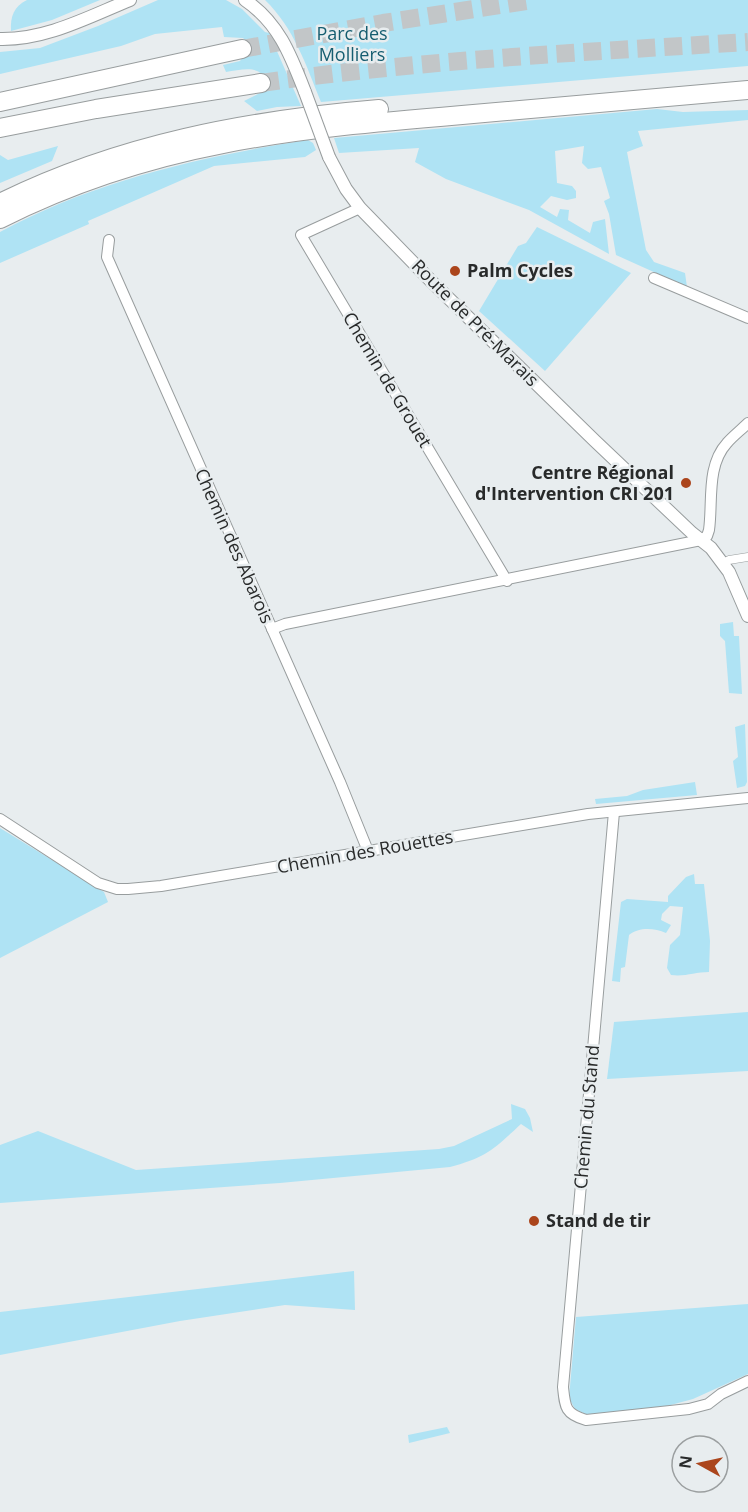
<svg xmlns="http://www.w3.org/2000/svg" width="748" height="1512" font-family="'Open Sans',sans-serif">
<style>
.green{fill:#afe3f4}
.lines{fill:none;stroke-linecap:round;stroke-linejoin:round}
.motorway-tunnel{stroke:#c2c6c8;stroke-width:18;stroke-dasharray:18 9;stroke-linecap:butt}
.pedestrian-casing{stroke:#989d9e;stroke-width:9}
.minor-casing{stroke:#989d9e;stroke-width:12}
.tertiary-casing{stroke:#989d9e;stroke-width:14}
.motorway-casing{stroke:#989d9e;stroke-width:20}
.pedestrian{stroke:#fff;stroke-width:8}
.minor{stroke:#fff;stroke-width:10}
.tertiary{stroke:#fff;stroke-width:12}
.motorway{stroke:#fff;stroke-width:18}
.tertiary-bridge-casing{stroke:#989d9e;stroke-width:14;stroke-linecap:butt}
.tertiary-bridge{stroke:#fff;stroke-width:12}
.poi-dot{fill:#ab451c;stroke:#e8edef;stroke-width:2}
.labels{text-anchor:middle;stroke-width:5;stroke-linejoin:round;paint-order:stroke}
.park-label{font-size:18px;fill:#155d70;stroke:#e8edef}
.poi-label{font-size:18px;font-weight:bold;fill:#282a2a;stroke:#e8edef;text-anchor:start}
.street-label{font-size:18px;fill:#282a2a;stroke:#e8edef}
</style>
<rect width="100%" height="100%" fill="#e8edef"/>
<g class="green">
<path d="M27 0H100L52 20 11 31C10 17 14 6 27 0Z"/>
<path d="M158 0H226L242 9 265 32 269 33 301 106 277 107 257 111 244 101 260 93 265 85C264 63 242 70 226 72L223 65 240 61 248 50 246 41 243 38 224 37 222 27 155 34 121 46 0 74V52L40 48 98 26Z"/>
<path d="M265 0H748V66L321 102C306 65 294 28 265 0Z"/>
<polygon points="657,109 683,112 748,110 748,120 638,131 643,146 627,152 646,250 654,262 685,273 687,287 616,255 609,214 604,201 610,198 601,167 588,169 582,163 584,146 555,151 557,183 572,186 576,191 576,198 567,200 551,196 540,207 557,217 560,209 569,210 568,220 590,233 593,222 605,219 609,254 529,210 446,179 415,162 419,148 339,153 334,138"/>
<path d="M308 140 313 143 316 150 305 157 214 166 88 221 89 224 0 263V232C94 181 203 156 308 140Z"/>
<polygon points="58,146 52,161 0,183 0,155 8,160"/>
<polygon points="537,227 631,273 545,371 479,311 518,246 526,243"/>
<polygon points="733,622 734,636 739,636 742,694 729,693 725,641 720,636 720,624"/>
<polygon points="745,724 747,782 745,786 737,788 733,761 738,757 735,727"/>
<polygon points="695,782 697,795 596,804 595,799 627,796 643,790"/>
<polygon points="0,828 104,892 108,902 0,958"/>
<path d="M694 874 695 884H704L710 941 709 972C695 972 685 977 671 975L667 968 670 945 680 935 683 907 670 906 662 914 661 920 671 925 666 933C654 928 639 927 629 935L625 967 621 968 620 982 612 981 621 902 627 899 668 902V896L686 877Z"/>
<polygon points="748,1012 748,1071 607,1079 614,1022"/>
<path d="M511 1104 525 1109 530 1118 533 1132 521 1124C494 1149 487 1157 450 1167L280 1183 0 1203V1145L38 1131 136 1170 439 1149 454 1146 512 1119Z"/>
<polygon points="354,1271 355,1310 285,1305 180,1321 0,1355 0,1312"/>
<polygon points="748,1304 748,1374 693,1399 652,1410 588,1415 575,1409 569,1398 576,1317"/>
<polygon points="447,1427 450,1433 409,1443 408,1435"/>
</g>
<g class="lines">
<g class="motorway-tunnel">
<polyline points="242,49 383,23 533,0"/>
<path d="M261 83C423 60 585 52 748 42"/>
</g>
<defs>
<polyline id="pedestrian" points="723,563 729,560 748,557"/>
<g id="minor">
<polyline points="360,208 301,235 507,581"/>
<polyline points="109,240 107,257 340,782 368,851"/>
<polyline points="654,278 748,318"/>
<path d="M272 629 285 624 701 540 707 536 709 530C713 502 706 466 727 443 733 436 741 430 748 423"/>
<path d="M614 812 563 1387C565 1407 565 1414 586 1420L689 1409 708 1404 721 1394 748 1381"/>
<polyline points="0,819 98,883 117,889 128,889 161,886 588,814 748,798"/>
</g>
<g id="tertiary">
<path d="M245 0C279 23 291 56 305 92"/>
<path d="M0 39C46 40 88 17 130 0"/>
<polyline points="329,157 346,189 360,208 433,283 595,441 692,533 711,548 729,572 748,616"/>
</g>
<g id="motorway">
<polyline points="0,102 242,49"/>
<polyline points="0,128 96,109 261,83"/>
<path d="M0 203C119 144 247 120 379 109"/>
<path d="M0 219C152 142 296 129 462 115 558 107 653 98 748 90"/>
</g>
</defs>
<use href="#pedestrian" class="pedestrian-casing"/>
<use href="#minor" class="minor-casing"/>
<use href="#tertiary" class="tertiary-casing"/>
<use href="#motorway" class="motorway-casing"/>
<use href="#pedestrian" class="pedestrian"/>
<use href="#minor" class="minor"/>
<use href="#tertiary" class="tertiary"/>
<use href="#motorway" class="motorway"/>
<defs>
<polyline id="tertiary-bridge" points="305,92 329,157"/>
</defs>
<use href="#tertiary-bridge" class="tertiary-bridge-casing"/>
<use href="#tertiary-bridge" class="tertiary-bridge"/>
</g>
<g class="poi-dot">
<circle cx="455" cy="271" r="6"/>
<circle cx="686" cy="483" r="6"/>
<circle cx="534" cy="1221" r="6"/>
</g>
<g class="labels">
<g class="park-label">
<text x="352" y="40">Parc des<tspan x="352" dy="21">Molliers</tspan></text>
</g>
<g class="poi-label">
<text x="467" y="277">Palm Cycles</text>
<text x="674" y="479" text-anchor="end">Centre Régional<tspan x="674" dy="21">d'Intervention CRI 201</tspan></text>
<text x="546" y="1227">Stand de tir</text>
</g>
<g class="street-label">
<text transform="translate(475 323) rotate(45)" y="6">Route de Pré-Marais</text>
<text transform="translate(387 380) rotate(59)" y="6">Chemin de Grouet</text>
<text transform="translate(234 546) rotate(66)" y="6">Chemin des Abarois</text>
<text transform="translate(365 852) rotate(-10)" y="6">Chemin des Rouettes</text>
<text transform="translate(587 1117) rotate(-85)" y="6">Chemin du Stand</text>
</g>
</g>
<g transform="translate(700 1464) rotate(278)"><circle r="28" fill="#e8edef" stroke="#9b9fa0" stroke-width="1.5"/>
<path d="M0-4.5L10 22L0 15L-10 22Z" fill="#ab451c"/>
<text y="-9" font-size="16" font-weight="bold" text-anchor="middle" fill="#282a2a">N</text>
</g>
</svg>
